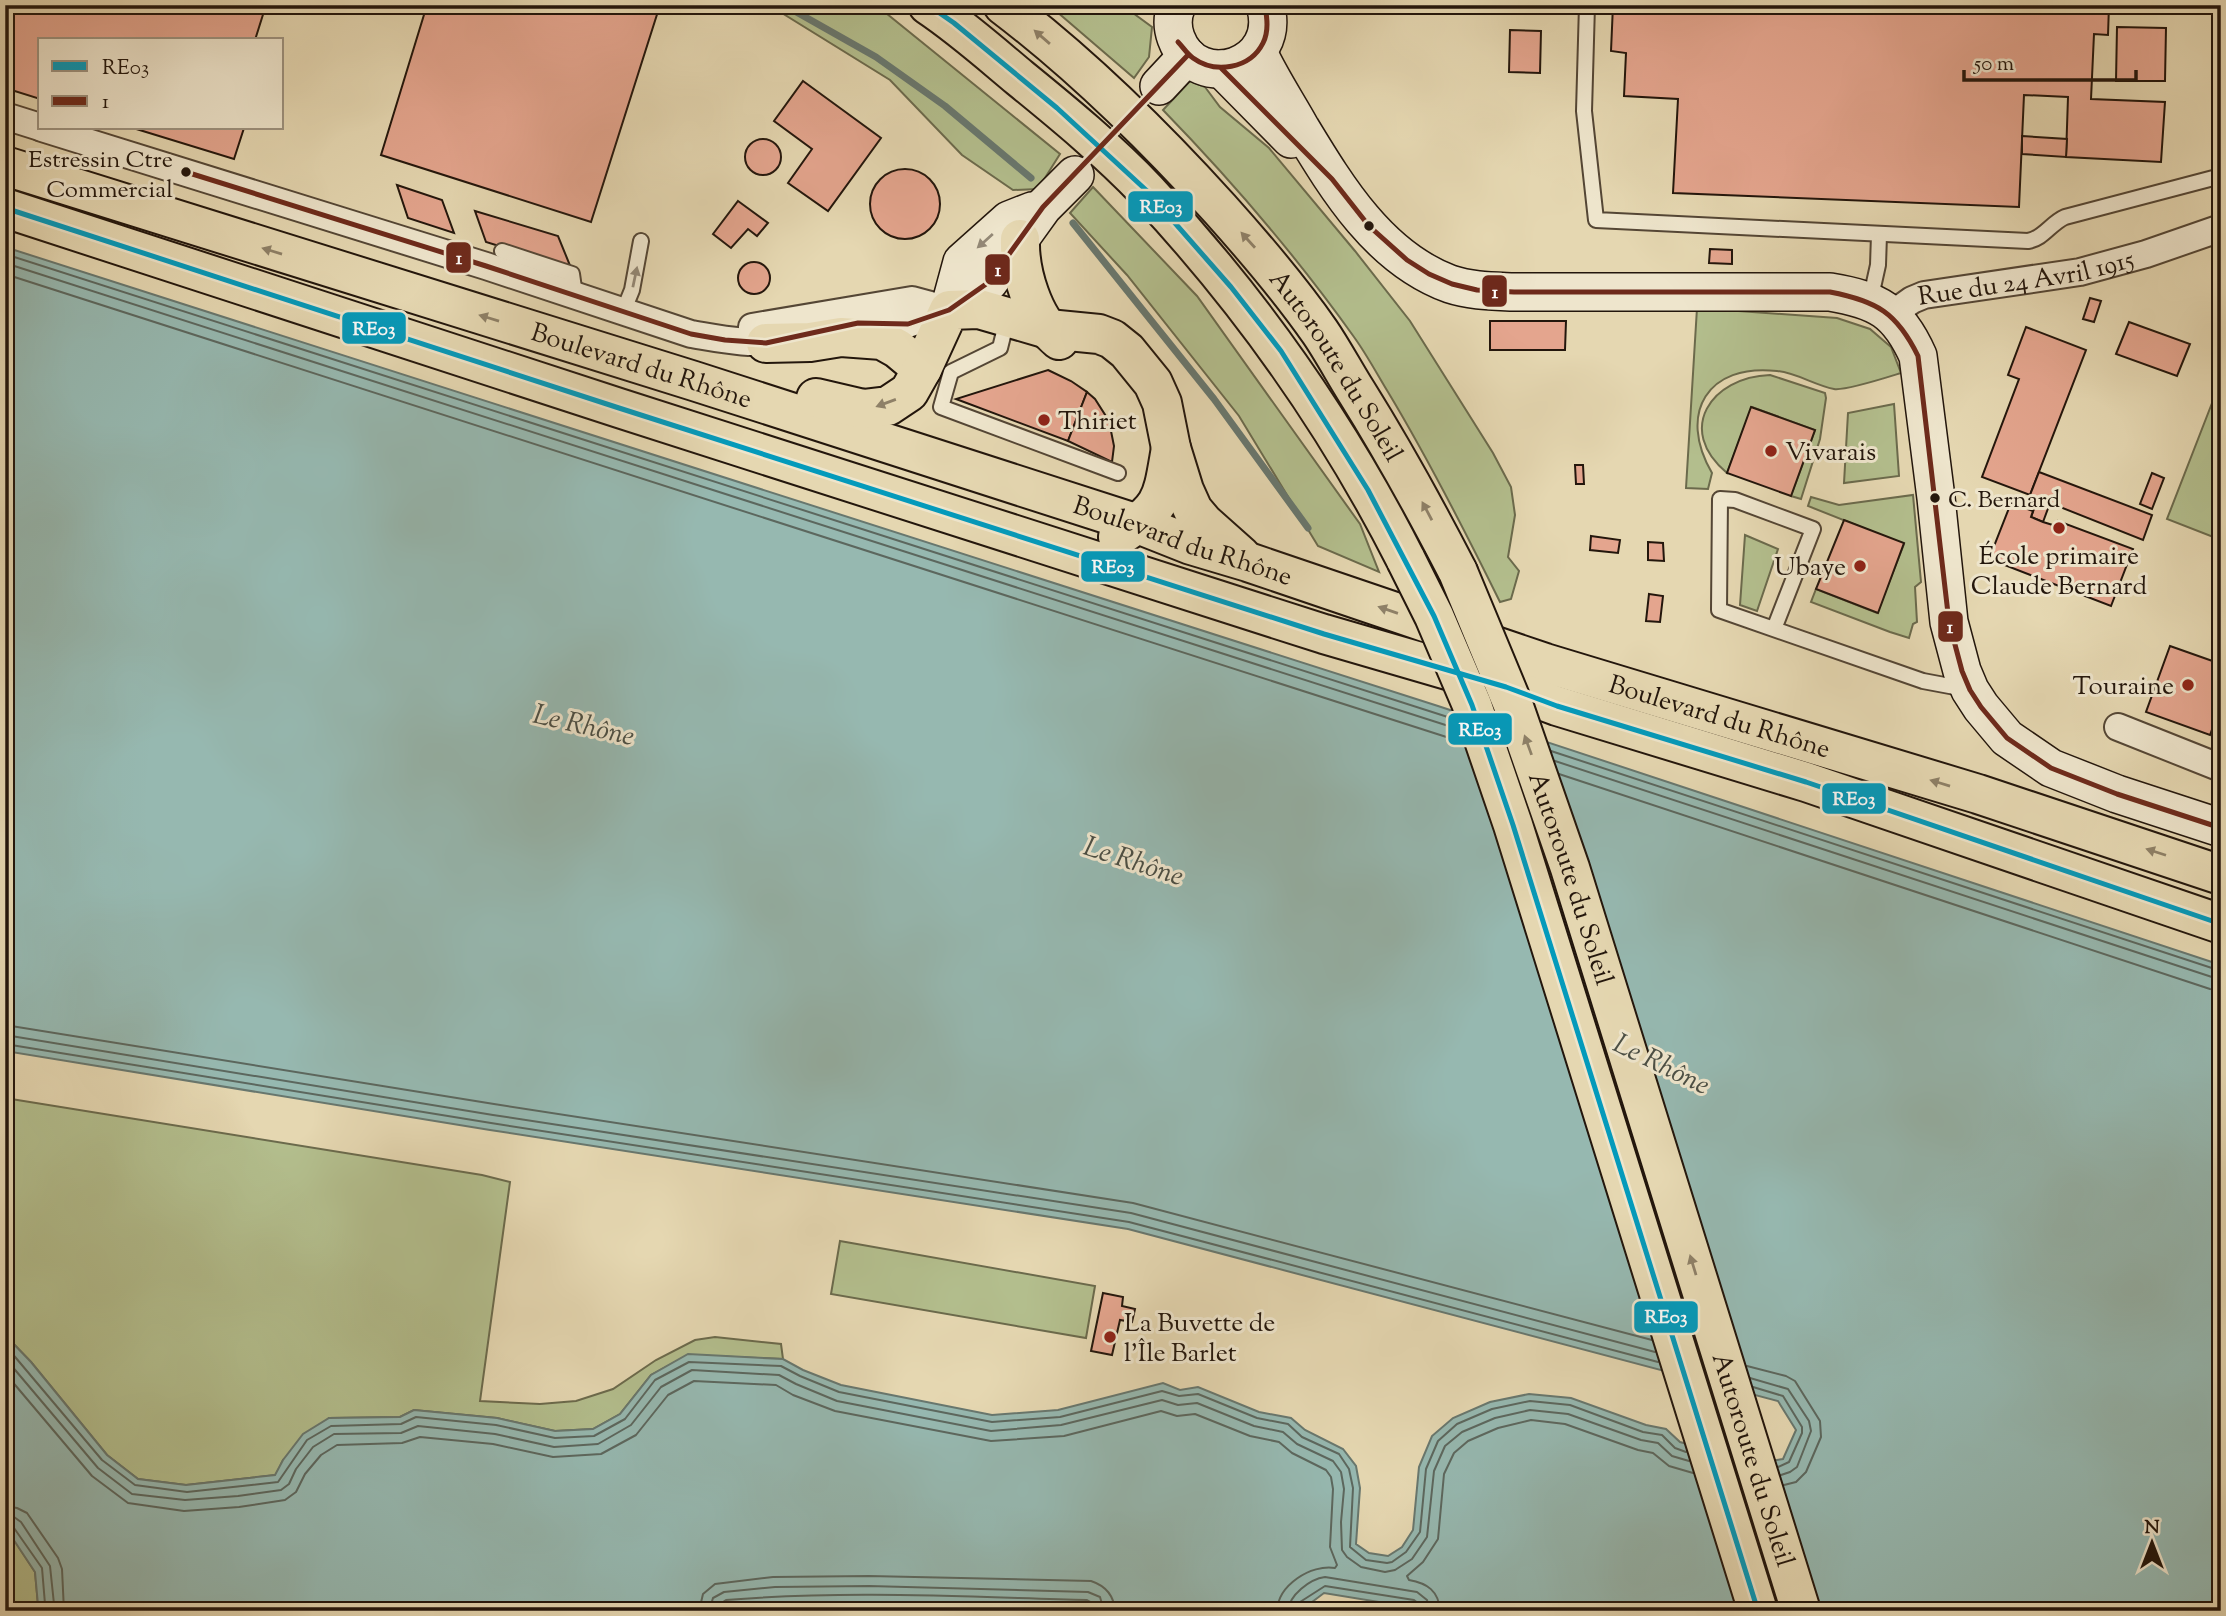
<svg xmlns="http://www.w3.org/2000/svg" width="2226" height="1616" font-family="'Sorts Mill Goudy',serif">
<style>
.green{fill:#b3be8d;stroke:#6b6a4c;stroke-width:2}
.water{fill:#96b8b0;stroke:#68776e;stroke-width:2}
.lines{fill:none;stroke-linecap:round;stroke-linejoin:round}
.shore{stroke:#5c675e;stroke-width:2}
.stream{stroke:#68776e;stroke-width:7}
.building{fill:#e4a58e;stroke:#23160c;stroke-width:2}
.lane-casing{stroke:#544635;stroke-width:18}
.street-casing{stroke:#544635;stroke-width:30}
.secondary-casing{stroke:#23160c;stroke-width:40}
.highway-casing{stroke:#23160c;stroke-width:42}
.lane{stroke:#eee5cc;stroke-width:14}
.street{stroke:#eee5cc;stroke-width:26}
.secondary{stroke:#eee5cc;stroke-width:37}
.highway{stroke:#e5d7b1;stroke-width:38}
.highway-bridge-casing{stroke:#23160c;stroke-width:42;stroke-linecap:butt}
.highway-bridge{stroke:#e5d7b1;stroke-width:38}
.bus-1-casing{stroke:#eee5cc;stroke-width:10}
.bus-2-casing{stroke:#eee5cc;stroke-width:10}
.bus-1{stroke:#049abb;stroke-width:5}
.bus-2{stroke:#6e2a1b;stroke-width:5}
.oneway{fill:#8e8067}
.oneway2{fill:#938876}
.bus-dot{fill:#23160c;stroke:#eee5cc;stroke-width:2.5}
.poi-dot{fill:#8f2418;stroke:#eee5cc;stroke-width:2.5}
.labels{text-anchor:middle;stroke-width:6;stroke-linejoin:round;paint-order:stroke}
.bus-label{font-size:24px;fill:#23160c;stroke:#eee5cc;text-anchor:end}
.street-label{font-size:26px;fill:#23160c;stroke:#eee5cc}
.poi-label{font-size:26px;fill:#23160c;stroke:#eee5cc;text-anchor:start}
.water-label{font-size:28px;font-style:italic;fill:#4b4f45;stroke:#eee5cc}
.line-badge{stroke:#eee5cc;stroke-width:2.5}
.badge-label{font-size:19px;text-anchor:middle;font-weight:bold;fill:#fff}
</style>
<rect width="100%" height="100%" fill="#e5d7b1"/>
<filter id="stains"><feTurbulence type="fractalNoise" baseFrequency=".00286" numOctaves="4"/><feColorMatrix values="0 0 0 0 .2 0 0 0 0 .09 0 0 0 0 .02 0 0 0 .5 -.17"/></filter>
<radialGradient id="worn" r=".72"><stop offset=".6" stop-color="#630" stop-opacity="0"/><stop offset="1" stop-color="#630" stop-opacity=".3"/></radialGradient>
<g class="green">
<polygon points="769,5 876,5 1060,154 1038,189 1013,190 962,155 890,80"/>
<polygon points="1049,5 1122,5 1152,27 1149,57 1134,78"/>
<path d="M1190 81 1205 87 1220 107 1269 148 1355 251 1410 321 1493 453 1511 487 1515 515 1508 557 1519 571 1511 599 1500 602C1465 531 1429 460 1388 392 1377 374 1367 355 1354 337 1297 257 1232 181 1163 110Z"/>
<polygon points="1093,187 1197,296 1360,524 1379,572 1318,546 1239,416 1127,275 1070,213"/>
<path d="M1697 308 1837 318 1870 329 1891 347 1901 373C1888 377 1845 391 1834 389 1814 385 1797 373 1777 371 1708 363 1677 413 1712 473L1708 489 1686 488Z"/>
<path d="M1770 375 1825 393 1826 398 1820 439 1801 499 1791 496 1815 430 1752 407 1727 473C1675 430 1711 377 1770 375Z"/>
<polygon points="2214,398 2221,401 2221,540 2167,519"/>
<polygon points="1894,404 1899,476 1844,483 1848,413"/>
<polygon points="1913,495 1921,582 1915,587 1917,622 1913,624 1909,638 1890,632 1811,602 1816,589 1877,613 1904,544 1808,506 1811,497 1839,505"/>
<polygon points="1745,535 1778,549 1757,611 1740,605"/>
<polygon points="5,1098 482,1175 510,1182 480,1401 540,1404 576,1401 613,1389 656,1360 695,1340 715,1337 781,1344 783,1359 688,1355 651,1375 620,1414 593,1429 555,1431 497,1418 414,1410 400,1417 329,1418 283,1460 276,1475 186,1485 138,1479 107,1455 31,1362 5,1335"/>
<polygon points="840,1241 1095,1286 1086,1338 831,1294"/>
<polygon points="5,1532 9,1532 35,1572 38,1605 29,1611 5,1611"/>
</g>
<polygon class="water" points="5,247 1438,706 2221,965 2221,1611 1434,1611 1324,1593 1300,1611 1154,1611 1142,1609 869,1602 775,1603 684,1611 29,1611 38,1605 35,1572 9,1533 5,1532 5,1335 31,1362 107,1455 138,1479 186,1485 275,1475 283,1460 303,1434 329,1418 400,1417 414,1410 497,1418 555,1431 593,1429 620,1414 651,1375 688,1354 783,1359 803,1370 841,1385 992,1415 1058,1410 1163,1383 1180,1390 1198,1387 1259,1412 1291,1418 1305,1430 1343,1449 1356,1466 1360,1488 1356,1544 1369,1553 1388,1556 1402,1547 1413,1530 1419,1467 1432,1436 1453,1418 1490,1402 1529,1394 1571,1398 1646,1425 1666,1429 1680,1442 1757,1463 1783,1459 1796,1430 1778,1401 1128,1229 490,1130 5,1051"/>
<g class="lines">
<g class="shore">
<polyline points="5,254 1454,719"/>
<polyline points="5,263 1458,729"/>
<polyline points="5,274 1462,742"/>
<polyline points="1551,751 2221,971"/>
<polyline points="1555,761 2221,980"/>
<polyline points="1559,774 2210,989 2221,990"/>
<polyline points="5,1025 494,1104 1133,1203 1652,1340"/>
<polyline points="5,1035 493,1115 1131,1213 1655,1352"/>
<polyline points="5,1044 491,1123 1129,1222 1658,1362"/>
<polyline points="5,1345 102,1460 135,1485 187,1492 278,1482 307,1440 331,1426 401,1424 416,1417 496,1425 555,1438 594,1436 625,1419 655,1380 689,1362 781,1366 800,1376 839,1392 992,1422 1060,1417 1162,1391 1179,1396 1198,1394 1257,1418 1288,1424 1302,1437 1339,1454 1349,1469 1353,1488 1350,1547 1366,1560 1387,1563 1392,1562 1406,1552 1420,1532 1426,1469 1438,1441 1457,1424 1492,1409 1530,1401 1570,1405 1643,1432 1662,1435 1675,1448 1686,1452"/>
<polyline points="5,1358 98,1468 132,1494 185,1500 238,1496 281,1490 289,1484 296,1469 313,1447 334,1434 401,1433 418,1426 495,1434 554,1447 598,1444 631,1425 661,1387 692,1370 779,1375 796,1384 837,1401 991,1431 1061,1425 1162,1400 1178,1405 1197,1403 1254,1426 1283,1432 1297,1444 1333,1461 1341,1472 1344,1489 1341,1522 1342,1550 1347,1557 1361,1567 1385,1572 1395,1570 1412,1559 1427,1537 1434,1471 1445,1446 1462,1432 1495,1418 1530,1410 1568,1414 1641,1440 1658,1443 1672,1456 1689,1461"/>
<polyline points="1747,1366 1786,1376 1795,1381 1820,1421 1821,1437 1806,1472 1796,1482 1784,1485"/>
<path d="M5 1373 92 1476 128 1503 184 1511 239 1507 285 1500 296 1492 305 1474 321 1455 337 1445 402 1443 420 1437 493 1444 553 1457 601 1454 636 1435 668 1395 694 1381 776 1385 793 1395 835 1411 991 1441 1064 1436 1161 1411 1177 1416 1195 1414 1250 1436 1279 1442 1292 1453 1326 1470 1331 1477 1333 1489 1330 1547 1337 1565 1335 1568C1311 1564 1278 1585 1277 1611"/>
<polyline points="1750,1378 1788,1389 1809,1421 1811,1431 1797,1467 1790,1472 1781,1475"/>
<polyline points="1753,1387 1783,1396 1802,1427 1802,1433 1789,1462 1778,1467"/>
<polyline points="5,1506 17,1508 27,1513 58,1558 62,1569 64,1611"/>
<polyline points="5,1516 14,1517 21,1522 50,1566 54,1604 53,1611"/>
<polyline points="5,1525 14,1528 42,1568 45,1604 42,1611"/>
<path d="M699 1611 703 1594 715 1584 773 1577 869 1576 1091 1581C1106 1586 1114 1595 1115 1611"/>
<polyline points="709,1611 713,1598 724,1592 775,1587 869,1586 1088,1592 1100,1597 1104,1611"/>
<path d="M718 1611 720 1604 726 1600C846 1590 967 1597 1087 1600L1094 1604 1095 1611"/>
<path d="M1288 1611C1289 1595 1310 1579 1325 1577L1417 1592 1427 1600 1429 1611"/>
<polyline points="1297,1611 1300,1602 1325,1586 1414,1600 1419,1604 1420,1611"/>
<path d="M1440 1611C1439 1591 1427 1583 1409 1580L1407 1576 1423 1562 1438 1539 1444 1474 1454 1453 1468 1441 1498 1428 1531 1420 1565 1424 1638 1450 1653 1453 1669 1466 1693 1473"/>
</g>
<g class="stream">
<polyline points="784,5 876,57 945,106 1031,178"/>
<polyline points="1073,223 1214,399 1308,528"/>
</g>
</g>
<g class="building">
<polygon points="5,5 266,5 255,40 40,40 40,99 5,88"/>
<polygon points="427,5 660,5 591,222 381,155"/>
<polygon points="1613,5 2109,5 2108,35 2094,34 2091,99 2165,102 2161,162 2066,157 2068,97 2024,95 2019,207 1673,193 1678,99 1624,96 1626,53 1611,51"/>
<polygon points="2117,27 2166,28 2165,81 2116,81"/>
<polygon points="1510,30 1541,31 1540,73 1509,72"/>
<polygon points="803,81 881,138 828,211 788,183 812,149 774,121"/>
<polygon points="133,128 244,128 234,159"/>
<polygon points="2022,136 2067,139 2066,157 2022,154"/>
<circle cx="763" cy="157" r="18"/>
<circle cx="905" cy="204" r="35"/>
<polygon points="397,185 442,200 454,233 408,218"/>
<polygon points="738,201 768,223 757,236 748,229 731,248 713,234"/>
<polygon points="475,211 558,236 571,268 486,242"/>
<polygon points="1710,249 1732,250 1732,264 1709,263"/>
<circle cx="754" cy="278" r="16"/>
<polygon points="2090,298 2101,301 2094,322 2083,319"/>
<polygon points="1490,321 1566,321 1565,350 1490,350"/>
<polygon points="2129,322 2190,344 2177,376 2116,354"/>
<polygon points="2026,327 2086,350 2030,495 1982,477 2019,379 2008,375"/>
<polygon points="1048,370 1071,381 1087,392 1068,441 956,399"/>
<polygon points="1087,392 1095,399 1109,421 1114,446 1112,462 1068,441"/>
<polygon points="1751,407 1815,430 1791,496 1727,473"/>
<polygon points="1575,465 1583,465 1584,484 1576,484"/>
<polygon points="2039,472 2152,515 2143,540 2030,495"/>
<polygon points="2152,473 2164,478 2152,509 2140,504"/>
<polygon points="2038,498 2050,503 2043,522 2031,517"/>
<polygon points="2011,503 2033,511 2031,517 2043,522 2056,526 2058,521 2133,549 2111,606 1989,559"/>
<polygon points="1844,520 1904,543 1878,613 1816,589"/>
<polygon points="1591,536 1620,540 1618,553 1590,550"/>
<polygon points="1648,542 1663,543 1664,561 1648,560"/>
<polygon points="1649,594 1663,596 1660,622 1646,621"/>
<polygon points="2170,646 2221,664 2221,705 2210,735 2146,712"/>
<polygon points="1103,1293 1123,1297 1122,1306 1135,1309 1132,1322 1120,1320 1112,1355 1091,1351"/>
</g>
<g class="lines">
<defs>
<g id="lane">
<path d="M1587 5 1584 111 1596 220 2028 241C2043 239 2051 223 2065 217L2221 176"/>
<polyline points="502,251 572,274 575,295"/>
<polyline points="1870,301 1878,265 1879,235"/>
<polyline points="623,312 632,290 641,241"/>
<polyline points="1007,320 1000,348 951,372 941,407 1118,473"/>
<polyline points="1774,629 1813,529 1735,500 1720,499 1719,610 1923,681 1955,687 1966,686"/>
</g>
<g id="street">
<polyline points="5,116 40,127"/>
<path d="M42 128 486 266 691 334C721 339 752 346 783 339"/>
<path id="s1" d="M1891 315 1912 300 1924 295 2080 272 2146 254 2221 228"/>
<polyline points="858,323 908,324 949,310"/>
<polyline points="752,327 912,300 949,310"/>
<polyline points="2118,727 2221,768"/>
</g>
<g id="secondary">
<path d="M1177 5C1172 16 1172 27 1176 38 1197 95 1284 67 1265 5"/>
<path d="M1258 52C1270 78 1286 102 1300 127 1337 188 1379 258 1450 284 1471 291 1493 291 1514 292H1830C1878 300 1898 311 1918 356L1936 498 1949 622 1962 671 1970 690 1981 707 2007 738 2051 768 2117 794 2221 828"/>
<polyline points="1222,69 1291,139"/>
<polyline points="1159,86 1187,56"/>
<polyline points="949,310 989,282 1043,207 1075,175"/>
<polyline points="949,310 962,262 1009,220 1032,211"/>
</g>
<g id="highway">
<path d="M928 5C961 27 990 53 1020 78 1063 113 1109 151 1147 191 1250 301 1338 426 1406 560"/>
<path id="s2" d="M1003 5C1082 65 1153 135 1220 209 1255 248 1290 289 1320 332 1333 351 1344 372 1356 391 1393 450 1426 510 1458 572"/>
<path id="s3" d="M5 166 694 381 1138 524 1191 545 1248 562 1545 663 1978 794 2221 875"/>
<polyline points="5,208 619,408 1324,634 1506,687 1557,706 1806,782 2221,924"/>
<path d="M1020 239C1019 272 1033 319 1059 340"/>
<polyline points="766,343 810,342 841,337 882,340 898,349 922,369"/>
<polyline points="816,398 863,409 888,406 909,392 922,369 949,310 979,309 1048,329 1099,334 1112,339 1127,351 1153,383 1162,403 1171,448 1184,490 1193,510 1204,523 1241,556"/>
<path d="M1118 537C1164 507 1162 499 1171 448"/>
</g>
</defs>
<use href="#lane" class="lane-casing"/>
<use href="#street" class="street-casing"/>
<use href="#secondary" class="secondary-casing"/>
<use href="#highway" class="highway-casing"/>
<use href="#lane" class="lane"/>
<use href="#street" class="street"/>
<use href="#secondary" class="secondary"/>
<use href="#highway" class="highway"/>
<defs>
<g id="highway-bridge">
<polyline points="1406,560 1434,616 1472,705 1513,825 1758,1611"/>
<path id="s4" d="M1458 572 1514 707 1570 868 1801 1611"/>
</g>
</defs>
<use href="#highway-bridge" class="highway-bridge-casing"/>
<use href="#highway-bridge" class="highway-bridge"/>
<defs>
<g id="bus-1">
<polyline points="928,5 954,23 1057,108 1146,190 1231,287 1281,351 1368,490 1434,616 1472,705 1513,825 1758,1611"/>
<polyline points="5,208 619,408 1324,634 1506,687 1557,706 1806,782 2221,924"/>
</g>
<g id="bus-2">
<path d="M1178 42C1183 47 1187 54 1193 58 1215 74 1250 69 1263 43 1269 31 1267 18 1265 5"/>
<path d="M1222 69 1332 179 1369 226 1407 260 1429 274 1452 284 1477 290 1514 292H1830C1877 301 1897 313 1918 356L1949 622 1962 671 1970 690 1981 707 2007 738 2051 768 2117 794 2221 828"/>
<polyline points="186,172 486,266 691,334 725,340 766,343 858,323 908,324 949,310 989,282 1043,207 1187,56"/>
</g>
</defs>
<use href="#bus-1" class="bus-1-casing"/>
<use href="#bus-2" class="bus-2-casing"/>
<use href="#bus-1" class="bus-1"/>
<use href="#bus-2" class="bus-2"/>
</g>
<defs><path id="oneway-solid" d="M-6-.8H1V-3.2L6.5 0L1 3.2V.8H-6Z" transform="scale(1.75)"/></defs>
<g class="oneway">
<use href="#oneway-solid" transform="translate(1042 37) rotate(-139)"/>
<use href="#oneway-solid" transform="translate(1248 240) rotate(-132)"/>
<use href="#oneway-solid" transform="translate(272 251) rotate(-163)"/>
<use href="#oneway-solid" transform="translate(489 318) rotate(-163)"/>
<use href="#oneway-solid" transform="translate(886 403) rotate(160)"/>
<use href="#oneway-solid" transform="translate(1427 511) rotate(-118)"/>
<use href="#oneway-solid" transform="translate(1388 610) rotate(-161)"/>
<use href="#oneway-solid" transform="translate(1528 745) rotate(-110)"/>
<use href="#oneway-solid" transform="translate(1940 783) rotate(-163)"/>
<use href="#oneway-solid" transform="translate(2156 852) rotate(-162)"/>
<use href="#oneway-solid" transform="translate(1693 1265) rotate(-107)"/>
</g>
<g class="oneway2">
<use href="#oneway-solid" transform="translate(985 241) rotate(138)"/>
<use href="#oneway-solid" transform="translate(635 277) rotate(-78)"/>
</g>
<g class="bus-dot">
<circle cx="186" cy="172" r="6"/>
<circle cx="1369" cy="226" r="6"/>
<circle cx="1935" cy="498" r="6"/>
</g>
<g class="poi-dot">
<circle cx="1044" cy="420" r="7"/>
<circle cx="1771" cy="451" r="7"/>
<circle cx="2059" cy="528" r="7"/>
<circle cx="1860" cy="566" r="7"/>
<circle cx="2188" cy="685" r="7"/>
<circle cx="1110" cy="1337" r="7"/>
</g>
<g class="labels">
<g class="bus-label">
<text x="173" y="167">Estressin Ctre<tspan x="173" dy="30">Commercial</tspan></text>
<text x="1948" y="507" text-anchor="start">C. Bernard</text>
</g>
<g class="street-label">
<text dy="9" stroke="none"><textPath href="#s1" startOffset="142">Rue du 24 Avril 1915</textPath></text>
<text dy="9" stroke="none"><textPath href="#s3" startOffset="667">Boulevard du Rhône</textPath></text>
<text dy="9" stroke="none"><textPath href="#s2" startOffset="494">Autoroute du Soleil</textPath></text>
<text dy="9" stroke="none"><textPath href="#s3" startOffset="1236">Boulevard du Rhône</textPath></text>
<text dy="9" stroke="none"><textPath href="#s3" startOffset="1801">Boulevard du Rhône</textPath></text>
<text dy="9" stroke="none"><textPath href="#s4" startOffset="327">Autoroute du Soleil</textPath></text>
<text dy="9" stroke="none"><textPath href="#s4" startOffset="936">Autoroute du Soleil</textPath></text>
</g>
<g class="poi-label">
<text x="1058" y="429">Thiriet</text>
<text x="1785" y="460">Vivarais</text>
<text x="2059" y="564" text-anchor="middle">École primaire<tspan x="2059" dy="30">Claude Bernard</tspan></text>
<text x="1846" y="575" text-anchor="end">Ubaye</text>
<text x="2174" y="694" text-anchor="end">Touraine</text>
<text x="1124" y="1331">La Buvette de<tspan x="1124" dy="30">l'Île Barlet</tspan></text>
</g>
<g class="water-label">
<text transform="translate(584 724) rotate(13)" y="10">Le Rhône</text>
<text transform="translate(1134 860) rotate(18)" y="10">Le Rhône</text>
<text transform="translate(1662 1063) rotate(26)" y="10">Le Rhône</text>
</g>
</g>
<g class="line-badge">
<rect x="1127" y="190" width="67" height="33" rx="7" fill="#049abb"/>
<rect x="445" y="241" width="27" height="33" rx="7" fill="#6e2a1b"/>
<rect x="984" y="253" width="27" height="33" rx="7" fill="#6e2a1b"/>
<rect x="1481" y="274" width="27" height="34" rx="7" fill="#6e2a1b"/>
<rect x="341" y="311" width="66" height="34" rx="7" fill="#049abb"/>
<rect x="1080" y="550" width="66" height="33" rx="7" fill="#049abb"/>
<rect x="1937" y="610" width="27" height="33" rx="7" fill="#6e2a1b"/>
<rect x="1447" y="712" width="66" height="34" rx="7" fill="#049abb"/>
<rect x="1821" y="782" width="66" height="33" rx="7" fill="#049abb"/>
<rect x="1633" y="1300" width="66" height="34" rx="7" fill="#049abb"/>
</g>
<g class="badge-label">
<text x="1161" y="213">RE03</text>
<text x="459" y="264">1</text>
<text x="998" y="276">1</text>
<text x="1495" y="298">1</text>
<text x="374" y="335">RE03</text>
<text x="1113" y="573">RE03</text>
<text x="1950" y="633">1</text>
<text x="1480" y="736">RE03</text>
<text x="1854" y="805">RE03</text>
<text x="1666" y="1323">RE03</text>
</g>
<rect width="2226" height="1616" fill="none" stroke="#e5d7b1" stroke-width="28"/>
<rect x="7" y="7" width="2212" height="1602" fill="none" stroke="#23160c" stroke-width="3.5"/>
<rect x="14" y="14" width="2198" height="1588" fill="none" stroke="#23160c" stroke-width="2"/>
<rect x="38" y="38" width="245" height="91" fill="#eee5cc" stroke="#9d927f" stroke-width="2"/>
<rect x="52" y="61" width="35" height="10" fill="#049abb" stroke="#9d927f" stroke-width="2"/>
<text x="102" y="74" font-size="21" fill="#23160c">RE03</text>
<rect x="52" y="96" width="35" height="10" fill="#6e2a1b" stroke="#9d927f" stroke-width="2"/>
<text x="102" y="108" font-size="21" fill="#23160c">1</text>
<g transform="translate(2152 1543)" stroke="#eee5cc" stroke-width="5" paint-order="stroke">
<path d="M0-5L12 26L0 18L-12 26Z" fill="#23160c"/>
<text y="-10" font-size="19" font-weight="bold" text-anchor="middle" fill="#23160c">N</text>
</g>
<path d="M1964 70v10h172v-10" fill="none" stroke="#23160c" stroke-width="3.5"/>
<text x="1974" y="70" font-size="21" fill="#23160c" stroke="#eee5cc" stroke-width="5" paint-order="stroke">50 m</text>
<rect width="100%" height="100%" filter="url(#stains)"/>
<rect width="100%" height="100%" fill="url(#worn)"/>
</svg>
